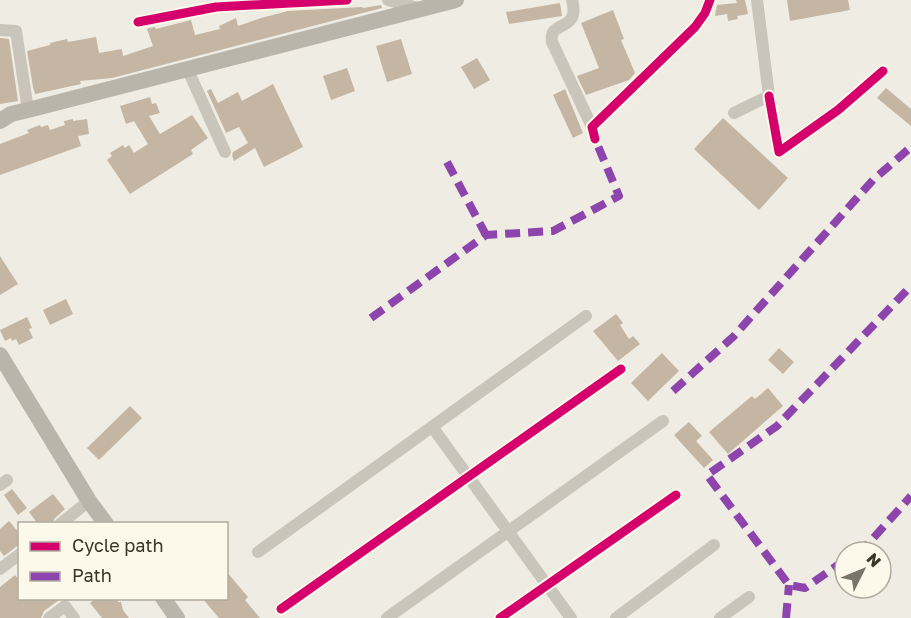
<svg xmlns="http://www.w3.org/2000/svg" width="911" height="618" font-family="'Golos Text',sans-serif">
<style>
.building{fill:#c5b6a3}
.lines{fill:none;stroke-linecap:round;stroke-linejoin:round}
.minor{stroke:#c9c5bb;stroke-width:12}
.secondary{stroke:#b9b5ab;stroke-width:16}
.quiet{stroke:#8e44ad;stroke-width:8;stroke-dasharray:15 8;stroke-linecap:butt}
.cycleway-casing{stroke:#fcf9eb;stroke-width:13}
.cycleway{stroke:#d6006c;stroke-width:9}
</style>
<rect width="100%" height="100%" fill="#efece3"/>
<g class="building">
<polygon points="736,0 745,0 748,14 737,16 738,19 728,21 727,14 715,16 717,5 737,3"/>
<polygon points="787,0 848,0 850,10 790,21"/>
<polygon points="560,3 562,16 509,24 506,12"/>
<polygon points="381,5 382,8 112,78 80,81 81,84 35,94 33,87 27,51 50,45 50,43 67,39 68,42 96,37 99,53 122,49 123,56 153,46 147,29 149,28 155,27 156,29 191,20 195,35 220,29 219,26 236,18 238,26 261,18 288,11 362,7 363,8"/>
<polygon points="613,10 624,39 621,40 635,73 629,80 586,95 577,76 599,68 581,23"/>
<polygon points="0,38 9,39 18,101 0,104"/>
<polygon points="401,39 412,74 387,82 376,46"/>
<polygon points="477,58 490,80 474,89 461,67"/>
<polygon points="347,68 355,91 331,100 323,76"/>
<polygon points="273,84 303,147 264,167 255,148 234,161 232,156 233,152 248,143 239,127 226,133 207,91 211,89 218,103 238,92 242,101"/>
<polygon points="886,88 911,109 911,126 877,98"/>
<polygon points="565,89 583,133 573,138 553,95"/>
<polygon points="150,97 152,104 156,103 160,113 149,116 160,134 192,115 208,138 191,150 193,154 130,194 107,160 112,156 110,153 123,145 125,148 129,145 134,153 148,144 134,121 126,124 120,106"/>
<polygon points="723,118 788,178 759,210 694,149"/>
<polygon points="73,119 73,121 87,119 89,134 78,136 81,146 0,175 0,144 29,133 27,130 40,125 41,127 48,125 50,130 65,125 64,121"/>
<polygon points="0,256 18,284 0,295"/>
<polygon points="66,299 73,314 50,325 43,310"/>
<polygon points="616,314 623,323 620,325 629,339 633,336 640,344 618,361 593,331"/>
<polygon points="27,317 32,328 29,329 33,338 19,345 16,339 12,341 11,338 5,341 0,330"/>
<polygon points="779,348 794,362 783,374 768,360"/>
<polygon points="662,353 679,371 648,401 631,383"/>
<polygon points="768,388 783,406 728,454 709,432 752,396 755,399"/>
<polygon points="130,406 142,418 99,460 87,448"/>
<polygon points="689,422 702,436 696,441 713,460 704,468 674,435"/>
<polygon points="12,489 27,508 18,515 4,495"/>
<polygon points="53,494 65,509 55,518 52,524 38,524 29,512"/>
<polygon points="9,521 20,534 20,544 4,556 0,551 0,529"/>
<polygon points="226,571 248,597 245,600 260,618 219,618 202,598 226,598"/>
<polygon points="15,575 20,581 20,598 62,598 44,611 41,618 0,618 0,587"/>
<polygon points="96,598 117,598 118,602 121,602 123,610 129,618 102,618 90,603"/>
</g>
<g class="lines">
<g class="minor">
<polyline points="388,0 418,8"/>
<path d="M572 0C581 33 548 19 552 42L592 127"/>
<polyline points="138,22 216,7 347,0"/>
<polyline points="0,30 16,31 28,110"/>
<polyline points="187,68 225,152"/>
<polyline points="769,96 779,152 838,110 883,71"/>
<polyline points="734,113 769,96 757,0"/>
<polyline points="595,139 592,127 695,27 705,13 710,0"/>
<polyline points="433,428 571,618"/>
<polyline points="0,485 7,480"/>
<polyline points="60,524 89,501"/>
<polyline points="258,552 586,316"/>
<polyline points="0,569 20,554"/>
<polyline points="281,609 621,369"/>
<polyline points="49,618 65,606 74,618"/>
<polyline points="387,618 663,421"/>
<polyline points="500,618 676,495"/>
<polyline points="616,618 714,545"/>
<polyline points="720,618 749,597"/>
</g>
<g class="secondary">
<polyline points="0,121 11,114 28,110 456,0"/>
<polyline points="0,355 89,501 106,524"/>
<polyline points="163,598 177,618"/>
</g>
<g class="quiet">
<polyline points="447,162 486,235"/>
<polyline points="371,318 486,235 553,231 619,196 595,139"/>
<polyline points="673,391 733,337 873,180 911,147"/>
<polyline points="856,552 868,544 911,496"/>
<polyline points="845,560 805,588 789,585 707,475 777,426 911,286"/>
<polyline points="786,618 789,585"/>
</g>
<defs>
<g id="cycleway">
<polyline points="138,22 216,7 347,0"/>
<polyline points="769,96 779,152 838,110 883,71"/>
<polyline points="595,139 592,127 695,27 705,13 710,0"/>
<polyline points="281,609 621,369"/>
<polyline points="500,618 676,495"/>
</g>
</defs>
<use href="#cycleway" class="cycleway-casing"/>
<use href="#cycleway" class="cycleway"/>
</g>
<rect x="18" y="522" width="210" height="78" fill="#fcf9eb" stroke="#afaa9d" stroke-width="1.5"/>
<rect x="30" y="542" width="30" height="9" fill="#d6006c" stroke="#afaa9d" stroke-width="1.5"/>
<text x="72" y="552" font-size="18" fill="#3b3328">Cycle path</text>
<rect x="30" y="572" width="30" height="9" fill="#8e44ad" stroke="#afaa9d" stroke-width="1.5"/>
<text x="72" y="582" font-size="18" fill="#3b3328">Path</text>
<g transform="translate(863 570) rotate(47)"><circle r="28" fill="#fcf9eb" stroke="#afaa9d" stroke-width="1.5"/>
<path d="M0-4.5L10 22L0 15L-10 22Z" fill="#7a7469"/>
<text y="-9" font-size="16" font-weight="bold" text-anchor="middle" fill="#3b3328">N</text>
</g>
</svg>
